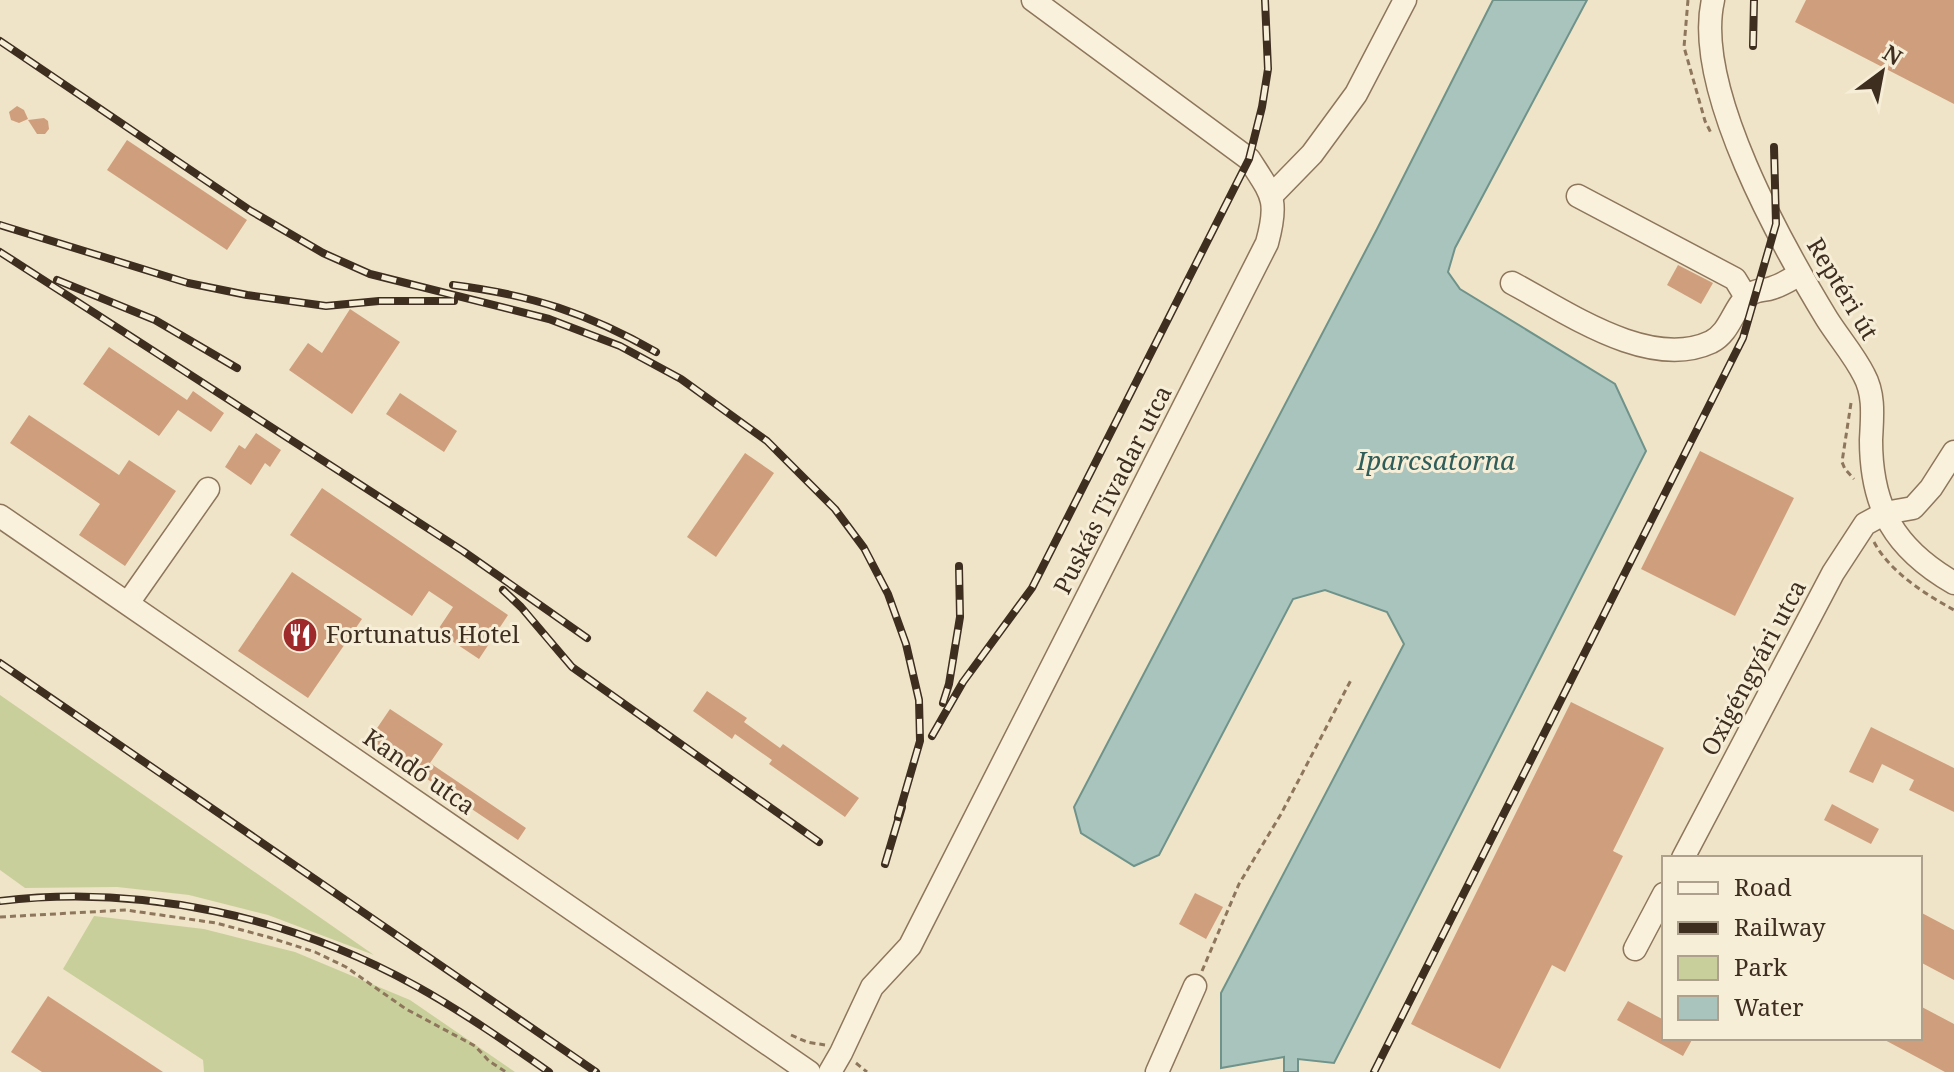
<svg xmlns="http://www.w3.org/2000/svg" width="1954" height="1072" font-family="'Noto Serif',serif">
<style>
.green{fill:#c9cf9b}
.water{fill:#a9c4bc;stroke:#6f938a;stroke-width:2}
.building{fill:#cf9f7d}
.lines{fill:none;stroke-linecap:round;stroke-linejoin:round}
.minor-casing{stroke:#8d765c;stroke-width:25}
.path{stroke:#8d765c;stroke-width:3;stroke-dasharray:6 4;stroke-linecap:butt}
.minor{stroke:#faf1dc;stroke-width:22}
.rail-casing{stroke:#3d2e20;stroke-width:8}
.rail{stroke:#f7eed8;stroke-width:5;stroke-dasharray:15;stroke-linecap:butt}
.labels{text-anchor:middle;stroke-width:6;stroke-linejoin:round;paint-order:stroke}
.street-label{font-size:24px;fill:#3d2e20;stroke:#f7eed8}
.poi-label{font-size:24px;fill:#3d2e20;stroke:#f7eed8;text-anchor:start}
.water-label{font-size:26px;font-style:italic;fill:#2f5d5a;stroke:#f7eed8}
</style>
<rect width="100%" height="100%" fill="#f0e4c8"/>
<g class="green">
<polygon points="0,695 374,955 268,915 189,895 117,887 25,888 0,870"/>
<polygon points="94,916 204,929 295,952 410,1000 515,1072 204,1072 203,1060 63,969"/>
</g>
<polygon class="water" points="1493,0 1587,0 1455,248 1448,272 1460,289 1615,384 1646,451 1334,1063 1298,1059 1298,1072 1284,1072 1284,1057 1221,1068 1221,993 1404,644 1387,612 1325,590 1293,599 1159,855 1134,866 1081,833 1074,807 1377,229"/>
<g class="building">
<polygon points="1806,0 1954,0 1954,104 1795,22"/>
<polygon points="17,106 24,110 28,119 19,123 11,120 9,112"/>
<polygon points="44,118 48,121 49,129 45,134 37,134 28,120"/>
<polygon points="127,140 247,220 227,250 107,170"/>
<polygon points="1678,265 1713,283 1701,304 1667,285"/>
<polygon points="350,309 400,342 352,414 289,370 308,343 322,353"/>
<polygon points="109,347 187,400 193,391 224,413 211,432 178,410 159,436 83,384"/>
<polygon points="400,393 457,431 444,452 386,414"/>
<polygon points="29,415 119,475 129,460 176,491 125,566 79,535 100,504 10,443"/>
<polygon points="256,433 281,450 270,467 265,463 251,485 225,467 239,445 245,449"/>
<polygon points="1700,451 1794,498 1735,616 1641,569"/>
<polygon points="745,453 774,473 716,557 687,537"/>
<polygon points="322,488 508,615 479,659 437,631 453,607 429,591 412,616 290,535"/>
<polygon points="292,572 362,619 308,698 238,651"/>
<polygon points="707,691 747,718 744,722 780,748 783,744 859,798 845,817 769,764 772,760 735,734 732,739 693,711"/>
<polygon points="1571,702 1664,748 1613,851 1623,856 1565,972 1552,965 1500,1069 1411,1024"/>
<polygon points="390,709 443,744 430,763 526,828 518,840 369,740"/>
<polygon points="1871,727 1954,768 1954,812 1909,790 1914,780 1882,764 1873,783 1849,772"/>
<polygon points="1832,804 1879,829 1871,844 1824,820"/>
<polygon points="1195,893 1223,907 1206,939 1179,924"/>
<polygon points="1920,912 1954,930 1954,980 1920,962"/>
<polygon points="48,996 163,1072 42,1072 11,1052"/>
<polygon points="1628,1001 1664,1020 1664,1038 1693,1038 1683,1056 1617,1020"/>
<polygon points="1920,1006 1954,1024 1954,1072 1945,1072 1881,1038 1920,1038"/>
</g>
<g class="lines">
<defs>
<g id="minor">
<path d="M1713 0C1693 88 1782 245 1827 319 1839 338 1854 355 1864 375 1875 395 1872 418 1871 440 1871 508 1895 549 1954 583"/>
<polyline points="1272,195 1312,154 1356,94 1405,0"/>
<polyline points="1578,196 1735,279 1746,297"/>
<path d="M1512 283C1565 311 1649 371 1711 342 1731 332 1733 307 1749 295 1757 289 1764 291 1772 288 1782 285 1791 279 1800 274"/>
<polyline points="0,516 809,1072"/>
<polyline points="128,603 208,489"/>
<polyline points="1683,858 1833,573 1865,524 1885,513 1913,508 1931,488 1954,452"/>
<polyline points="1635,949 1664,894"/>
<path d="M830 1072 841 1053 872 987 910 946 1267 243C1279 199 1272 195 1249 159L1033 0"/>
<polyline points="1157,1072 1195,986"/>
</g>
</defs>
<use href="#minor" class="minor-casing"/>
<g class="path">
<polyline points="1688,0 1684,47 1705,121 1712,135"/>
<polyline points="1851,403 1842,462 1845,469 1854,479"/>
<path d="M1874 542C1890 572 1925 594 1954 610"/>
<polyline points="0,917 126,910 216,923 268,937 315,952 346,967 406,1009 475,1046 489,1061 506,1072"/>
<polyline points="1202,971 1239,884 1281,814 1352,678"/>
<polyline points="791,1035 807,1042 825,1045"/>
<polyline points="856,1063 867,1072"/>
</g>
<use href="#minor" class="minor"/>
<defs>
<g id="rail">
<polyline points="0,41 251,211 323,253 370,274 549,319 620,346 681,379 767,441 835,509 864,548 888,594 906,644 919,700 920,741 898,817"/>
<polyline points="1753,46 1754,0"/>
<polyline points="0,225 188,283 247,295 326,306 379,301 454,301"/>
<polyline points="0,252 463,551 587,638"/>
<polyline points="57,280 155,320 237,368"/>
<path d="M453 285C531 295 588 313 656 352"/>
<polyline points="503,590 521,607 572,667 819,842"/>
<polyline points="0,663 596,1072"/>
<polyline points="943,703 949,684 960,617 959,566"/>
<polyline points="932,736 963,682 1032,588 1249,159 1262,107 1268,69 1265,0"/>
<polyline points="885,864 902,807"/>
<path d="M0 901C142 884 292 917 416 986 463 1012 506 1042 549 1072"/>
<polyline points="1374,1072 1743,338 1776,224 1774,147"/>
</g>
</defs>
<use href="#rail" class="rail-casing"/>
<use href="#rail" class="rail"/>
</g>
<defs>
<symbol id="restaurant-disc" viewBox="-11 -11 22 22"><circle r="9.5" fill="#9e2a2b" stroke="#f7eed8"/><path d="M-5-6h1v4h1v-4h1v4h1v-4h1v5L-1.5 .5V6h-2V.5L-5-1ZM5-6V6H3V1.5H1.5Q1.5-4 5-6Z" fill="#fff"/></symbol>
</defs>
<g fill-rule="evenodd">
<use href="#restaurant-disc" x="280" y="615" width="40" height="40"/>
</g>
<g class="labels">
<g class="street-label">
<text transform="translate(1842 289) rotate(59)" y="8">Reptéri út</text>
<text transform="translate(1113 490) rotate(-63)" y="8">Puskás Tivadar utca</text>
<text transform="translate(1754 668) rotate(-62)" y="8">Oxigéngyári utca</text>
<text transform="translate(419 772) rotate(35)" y="8">Kandó utca</text>
</g>
<g class="poi-label">
<text x="326" y="643">Fortunatus Hotel</text>
</g>
<g class="water-label">
<text x="1436" y="470">Iparcsatorna</text>
</g>
</g>
<rect x="1662" y="856" width="260" height="184" fill="#f7eed8" stroke="#ada18e" stroke-width="2"/>
<rect x="1678" y="882" width="40" height="12" fill="#faf1dc" stroke="#ada18e" stroke-width="2"/>
<text x="1734" y="896" font-size="24" fill="#3d2e20">Road</text>
<rect x="1678" y="922" width="40" height="12" fill="#3d2e20" stroke="#ada18e" stroke-width="2"/>
<text x="1734" y="936" font-size="24" fill="#3d2e20">Railway</text>
<rect x="1678" y="956" width="40" height="24" fill="#c9cf9b" stroke="#ada18e" stroke-width="2"/>
<text x="1734" y="976" font-size="24" fill="#3d2e20">Park</text>
<rect x="1678" y="996" width="40" height="24" fill="#a9c4bc" stroke="#ada18e" stroke-width="2"/>
<text x="1734" y="1016" font-size="24" fill="#3d2e20">Water</text>
<g transform="translate(1882 72) rotate(32)" stroke="#f7eed8" stroke-width="6" paint-order="stroke">
<path d="M0-6L14 30L0 20L-14 30Z" fill="#3d2e20"/>
<text y="-12" font-size="22" font-weight="bold" text-anchor="middle" fill="#3d2e20">N</text>
</g>
</svg>
